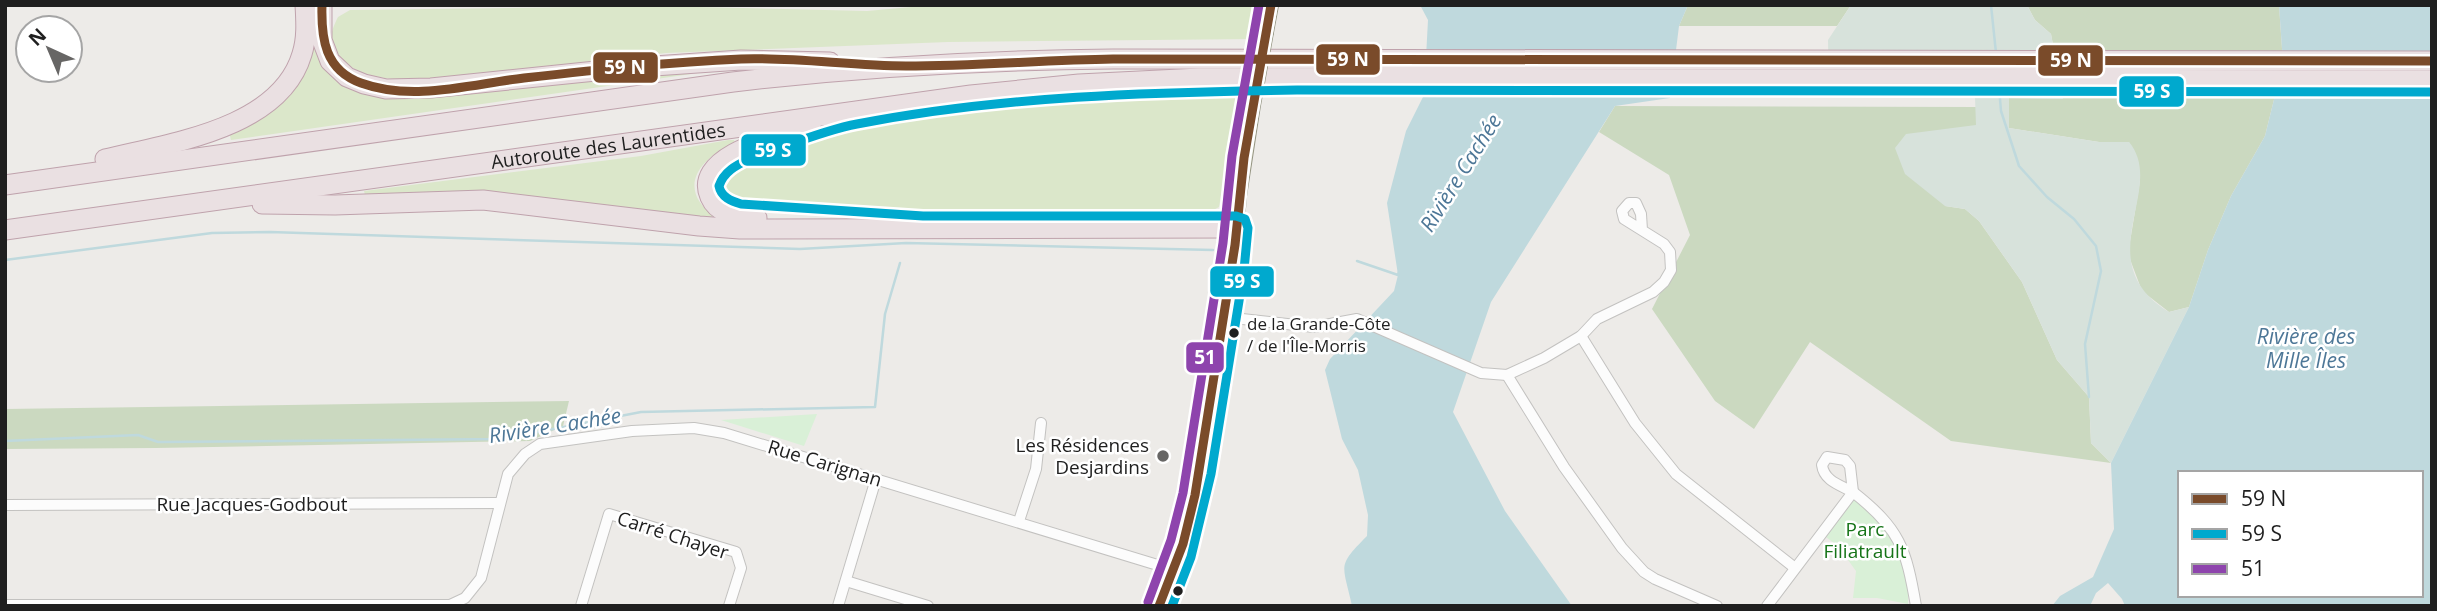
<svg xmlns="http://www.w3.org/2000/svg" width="2437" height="611" font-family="'Open Sans',sans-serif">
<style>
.grass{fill:#dbe7ca}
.forest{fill:#cbd9c0}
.wetland{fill:#d7e2db}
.park{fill:#d9f0d7}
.water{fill:#bfd9dd;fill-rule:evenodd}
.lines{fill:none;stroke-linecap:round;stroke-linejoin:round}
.stream{stroke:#bfd9dd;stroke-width:2.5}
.street-casing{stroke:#c3c2c0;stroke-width:12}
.secondary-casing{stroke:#959582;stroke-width:16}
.highway-casing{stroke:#bfa2ac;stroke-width:21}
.street{stroke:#fcfcfc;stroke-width:10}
.secondary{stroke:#f3f3ec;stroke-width:14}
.highway{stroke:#eae0e2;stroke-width:19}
.secondary-bridge-casing{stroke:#959582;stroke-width:16;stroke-linecap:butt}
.secondary-bridge{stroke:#f3f3ec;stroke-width:14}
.bus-1-casing{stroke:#fff;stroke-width:14}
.bus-2-casing{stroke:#fff;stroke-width:14}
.bus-3-casing{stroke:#fff;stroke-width:14}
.bus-1{stroke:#7a4b2a;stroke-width:9}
.bus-2{stroke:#00a9ce;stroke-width:9}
.bus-3{stroke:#8e44ad;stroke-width:9}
.bus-dot{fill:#1f1f1f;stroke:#fff;stroke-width:2.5}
.poi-dot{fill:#676665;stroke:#fff;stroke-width:2.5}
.labels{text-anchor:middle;stroke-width:5;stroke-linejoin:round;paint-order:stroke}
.bus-label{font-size:17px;fill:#1f1f1f;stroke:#fff;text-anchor:start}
.street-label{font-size:19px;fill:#1f1f1f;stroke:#fff}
.poi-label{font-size:19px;fill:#1f1f1f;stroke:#fff;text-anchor:end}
.park-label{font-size:19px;fill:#167418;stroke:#fff}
.water-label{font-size:21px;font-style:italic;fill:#4d7797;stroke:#fff}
.line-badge{stroke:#fff;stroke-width:2.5}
.badge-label{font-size:19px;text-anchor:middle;font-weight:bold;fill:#fff}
</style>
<rect width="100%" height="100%" fill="#edebe8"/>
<g class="grass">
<path d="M933 5H1261L1256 39 948 42 666 53 433 80C402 80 349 82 335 48 332 43 331 37 332 32 333 27 336 21 338 17L350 10 654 6 867 11Z"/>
<polygon points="312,39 341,82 689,68 691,74 231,140 229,132 254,122"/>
<polygon points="1240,89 1219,207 1204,215 821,211 744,206 726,202 718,195 715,188 721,173 732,163 764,150 799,141 914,119 1065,102"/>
<path d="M728 140H734L735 143C697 159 675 191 718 219L465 192C432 191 398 195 365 195L364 191 641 156Z"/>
</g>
<g class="forest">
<polygon points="1688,5 1851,5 1837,26 1679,26"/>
<polygon points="2027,5 2279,5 2283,63 2265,136 2231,196 2208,250 2189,307 2169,312 2142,291 2128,254 2140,181 2129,142 2099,142 2009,128 2008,98 2063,98 2051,34 2035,20"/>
<polygon points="1615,106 1976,107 1976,125 1945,206 1965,209 1979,221 2022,282 2057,360 2089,397 2091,443 2111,463 1951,441 1810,342 1754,429 1715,401 1652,309 1690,235 1669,175 1599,132"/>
<polygon points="569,401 563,426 530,441 156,448 5,449 5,409"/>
</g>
<path class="wetland" d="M1851 5H2027L2035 20 2051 34 2063 99 2009 98V128L2099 142H2129C2168 189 2086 261 2169 312L2189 307 2111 463 2091 443 2089 397 2057 360 2022 282 1979 221 1965 209 1945 206 1905 174 1895 148 1906 134 1976 125 1975 97 1829 95 1828 40Z"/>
<g class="park">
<polygon points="817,414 804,446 721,420"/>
<polygon points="1853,494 1883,521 1908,572 1908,604 1877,598 1853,598 1856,571 1838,546 1826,537"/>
</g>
<g class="water">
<path d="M1420 5H1688L1679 26 1670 98 1615 106 1491 302 1453 412 1505 511 1572 606H1352C1343 564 1336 567 1367 536L1368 515 1358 470 1342 439 1325 370 1330 359 1394 291 1398 275 1387 203 1406 131 1424 95 1428 20Z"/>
<path d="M2279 5H2432V606H2125L2122 599 2108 583 2096 593 2090 606H2052L2060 596 2093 577 2114 529 2111 463 2189 307 2208 250 2231 196 2265 136 2283 63ZM2180 473H2421V595H2180Z"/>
</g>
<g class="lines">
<g class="stream">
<polyline points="1991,5 1996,53"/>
<polyline points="1999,87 2001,111 2019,166 2047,197 2074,219 2096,246 2101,271 2085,344 2089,397"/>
<polyline points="5,260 212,233 270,232 800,249 906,243 1213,250"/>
<polyline points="1357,261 1398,275 1399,272"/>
<polyline points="5,441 138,435 158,442 502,439 641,412 875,407 885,314 900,263"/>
</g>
<defs>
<g id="street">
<polyline points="1224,317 1314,327 1357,319 1481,373 1507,375 1544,358 1581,336 1597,319 1653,292 1664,282 1671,270 1670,252 1664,244 1624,219 1622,211 1629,203 1636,203 1641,214 1642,230"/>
<polyline points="1581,336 1635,423 1676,474 1795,568"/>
<polyline points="1507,375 1564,467 1622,548 1644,572 1655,579 1717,606"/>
<path d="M1827 457 1845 460 1850 466 1853 492C1840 485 1824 481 1822 465Z"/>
<polyline points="5,505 499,503"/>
<polyline points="1019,521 1036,469 1041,423"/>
<polyline points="846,581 928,606"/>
<polyline points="5,605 450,605 465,598 481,578 508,474 525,454 540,444 632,431 694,428 724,433 1174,570"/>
<polyline points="581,606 609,514 736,552 741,568 729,606"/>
<polyline points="838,606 876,479"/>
<path d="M1767 606 1853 492C1900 529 1906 548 1916 606"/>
</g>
<g id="secondary">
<polyline points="1266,32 1271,5"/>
<polyline points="1159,606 1183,544 1195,495 1235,245 1239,196 1253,105"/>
</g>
<g id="highway">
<polyline points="322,5 322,40 330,61 347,77 364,84 386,89 431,88 625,68 741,60 830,62"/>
<path d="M105 159C170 143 280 129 302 54 307 38 306 22 305 5"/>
<path d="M5 185 733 82C859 67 986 60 1113 59L2432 61"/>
<polyline points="262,204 335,205 483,200 699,226 740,229 1236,228"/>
<path d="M757 218C740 216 718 216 710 197 691 154 784 135 811 126"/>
<path id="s1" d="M5 230 971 95 1079 84 1200 78 2432 80"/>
</g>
</defs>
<use href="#street" class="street-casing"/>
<use href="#secondary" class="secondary-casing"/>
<use href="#highway" class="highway-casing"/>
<use href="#street" class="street"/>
<use href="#secondary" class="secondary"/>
<use href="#highway" class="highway"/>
<defs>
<polyline id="secondary-bridge" points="1253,105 1266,32"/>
</defs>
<use href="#secondary-bridge" class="secondary-bridge-casing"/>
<use href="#secondary-bridge" class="secondary-bridge"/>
<defs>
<g id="bus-1">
<path d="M322 5C321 39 325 70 361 83 413 102 472 84 524 78 596 70 669 62 741 59 796 57 851 66 906 66 975 66 1044 60 1113 59L2432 61"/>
<polyline points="1159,606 1183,544 1195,495 1235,245 1244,158 1271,5"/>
</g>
<path id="bus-2" d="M1172 606 1191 557 1211 474 1244 270 1248 228 1245 219 1236 216H923L741 204C731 201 721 197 719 186 724 171 737 165 751 158 784 147 824 130 857 124 1003 96 1150 92 1297 90L2432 92"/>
<polyline id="bus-3" points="1148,602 1171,540 1183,493 1223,243 1232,156 1259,5"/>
</defs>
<use href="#bus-1" class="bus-1-casing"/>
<use href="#bus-2" class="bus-2-casing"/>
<use href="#bus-3" class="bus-3-casing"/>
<use href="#bus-1" class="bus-1"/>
<use href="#bus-2" class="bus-2"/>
<use href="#bus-3" class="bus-3"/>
</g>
<g class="bus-dot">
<circle cx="1234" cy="333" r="6"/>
<circle cx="1178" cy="591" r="6"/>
</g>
<circle class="poi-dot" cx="1163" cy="456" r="7"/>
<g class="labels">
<g class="bus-label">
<text x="1247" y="330">de la Grande-Côte<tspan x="1247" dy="22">/ de l'Île-Morris</tspan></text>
</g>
<g class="street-label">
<text dy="7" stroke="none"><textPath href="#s1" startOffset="609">Autoroute des Laurentides</textPath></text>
<text transform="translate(825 463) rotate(17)" y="7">Rue Carignan</text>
<text x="252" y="511">Rue Jacques-Godbout</text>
<text transform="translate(673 535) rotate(18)" y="7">Carré Chayer</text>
</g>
<g class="poi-label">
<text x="1149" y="452">Les Résidences<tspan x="1149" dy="22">Desjardins</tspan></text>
</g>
<g class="park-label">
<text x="1865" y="536">Parc<tspan x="1865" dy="22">Filiatrault</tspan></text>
</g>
<g class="water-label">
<text transform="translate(1461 173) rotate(-58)" y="7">Rivière Cachée</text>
<text x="2306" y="344">Rivière des<tspan x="2306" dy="24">Mille Îles</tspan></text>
<text transform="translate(555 426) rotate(-9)" y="7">Rivière Cachée</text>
</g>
</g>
<g class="line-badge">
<rect x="1315" y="43" width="66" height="33" rx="7" fill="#7a4b2a"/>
<rect x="2037" y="44" width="67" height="33" rx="7" fill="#7a4b2a"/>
<rect x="592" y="51" width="67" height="33" rx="7" fill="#7a4b2a"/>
<rect x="2118" y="75" width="67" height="33" rx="7" fill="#00a9ce"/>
<rect x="740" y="133" width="67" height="34" rx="7" fill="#00a9ce"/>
<rect x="1209" y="265" width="66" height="33" rx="7" fill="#00a9ce"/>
<rect x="1185" y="341" width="40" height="33" rx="7" fill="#8e44ad"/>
</g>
<g class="badge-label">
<text x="1348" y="66">59 N</text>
<text x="2071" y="67">59 N</text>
<text x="625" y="74">59 N</text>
<text x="2152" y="98">59 S</text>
<text x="773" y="157">59 S</text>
<text x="1242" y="288">59 S</text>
<text x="1205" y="364">51</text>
</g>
<rect width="2437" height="611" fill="none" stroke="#1f1f1f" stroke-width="14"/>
<rect x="2178" y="471" width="245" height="126" fill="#ffffff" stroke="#a5a5a5" stroke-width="2"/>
<rect x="2192" y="494" width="35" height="10" fill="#7a4b2a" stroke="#a5a5a5" stroke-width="2"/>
<text x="2241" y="506" font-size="21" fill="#1f1f1f">59 N</text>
<rect x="2192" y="529" width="35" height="10" fill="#00a9ce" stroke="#a5a5a5" stroke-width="2"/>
<text x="2241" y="541" font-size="21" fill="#1f1f1f">59 S</text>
<rect x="2192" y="564" width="35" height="10" fill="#8e44ad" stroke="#a5a5a5" stroke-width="2"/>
<text x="2241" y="576" font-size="21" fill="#1f1f1f">51</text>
<g transform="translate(49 49) rotate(316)"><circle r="33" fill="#ffffff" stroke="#a5a5a5" stroke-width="2"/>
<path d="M0-5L12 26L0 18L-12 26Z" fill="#676665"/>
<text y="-10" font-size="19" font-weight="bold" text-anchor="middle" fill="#1f1f1f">N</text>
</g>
</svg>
